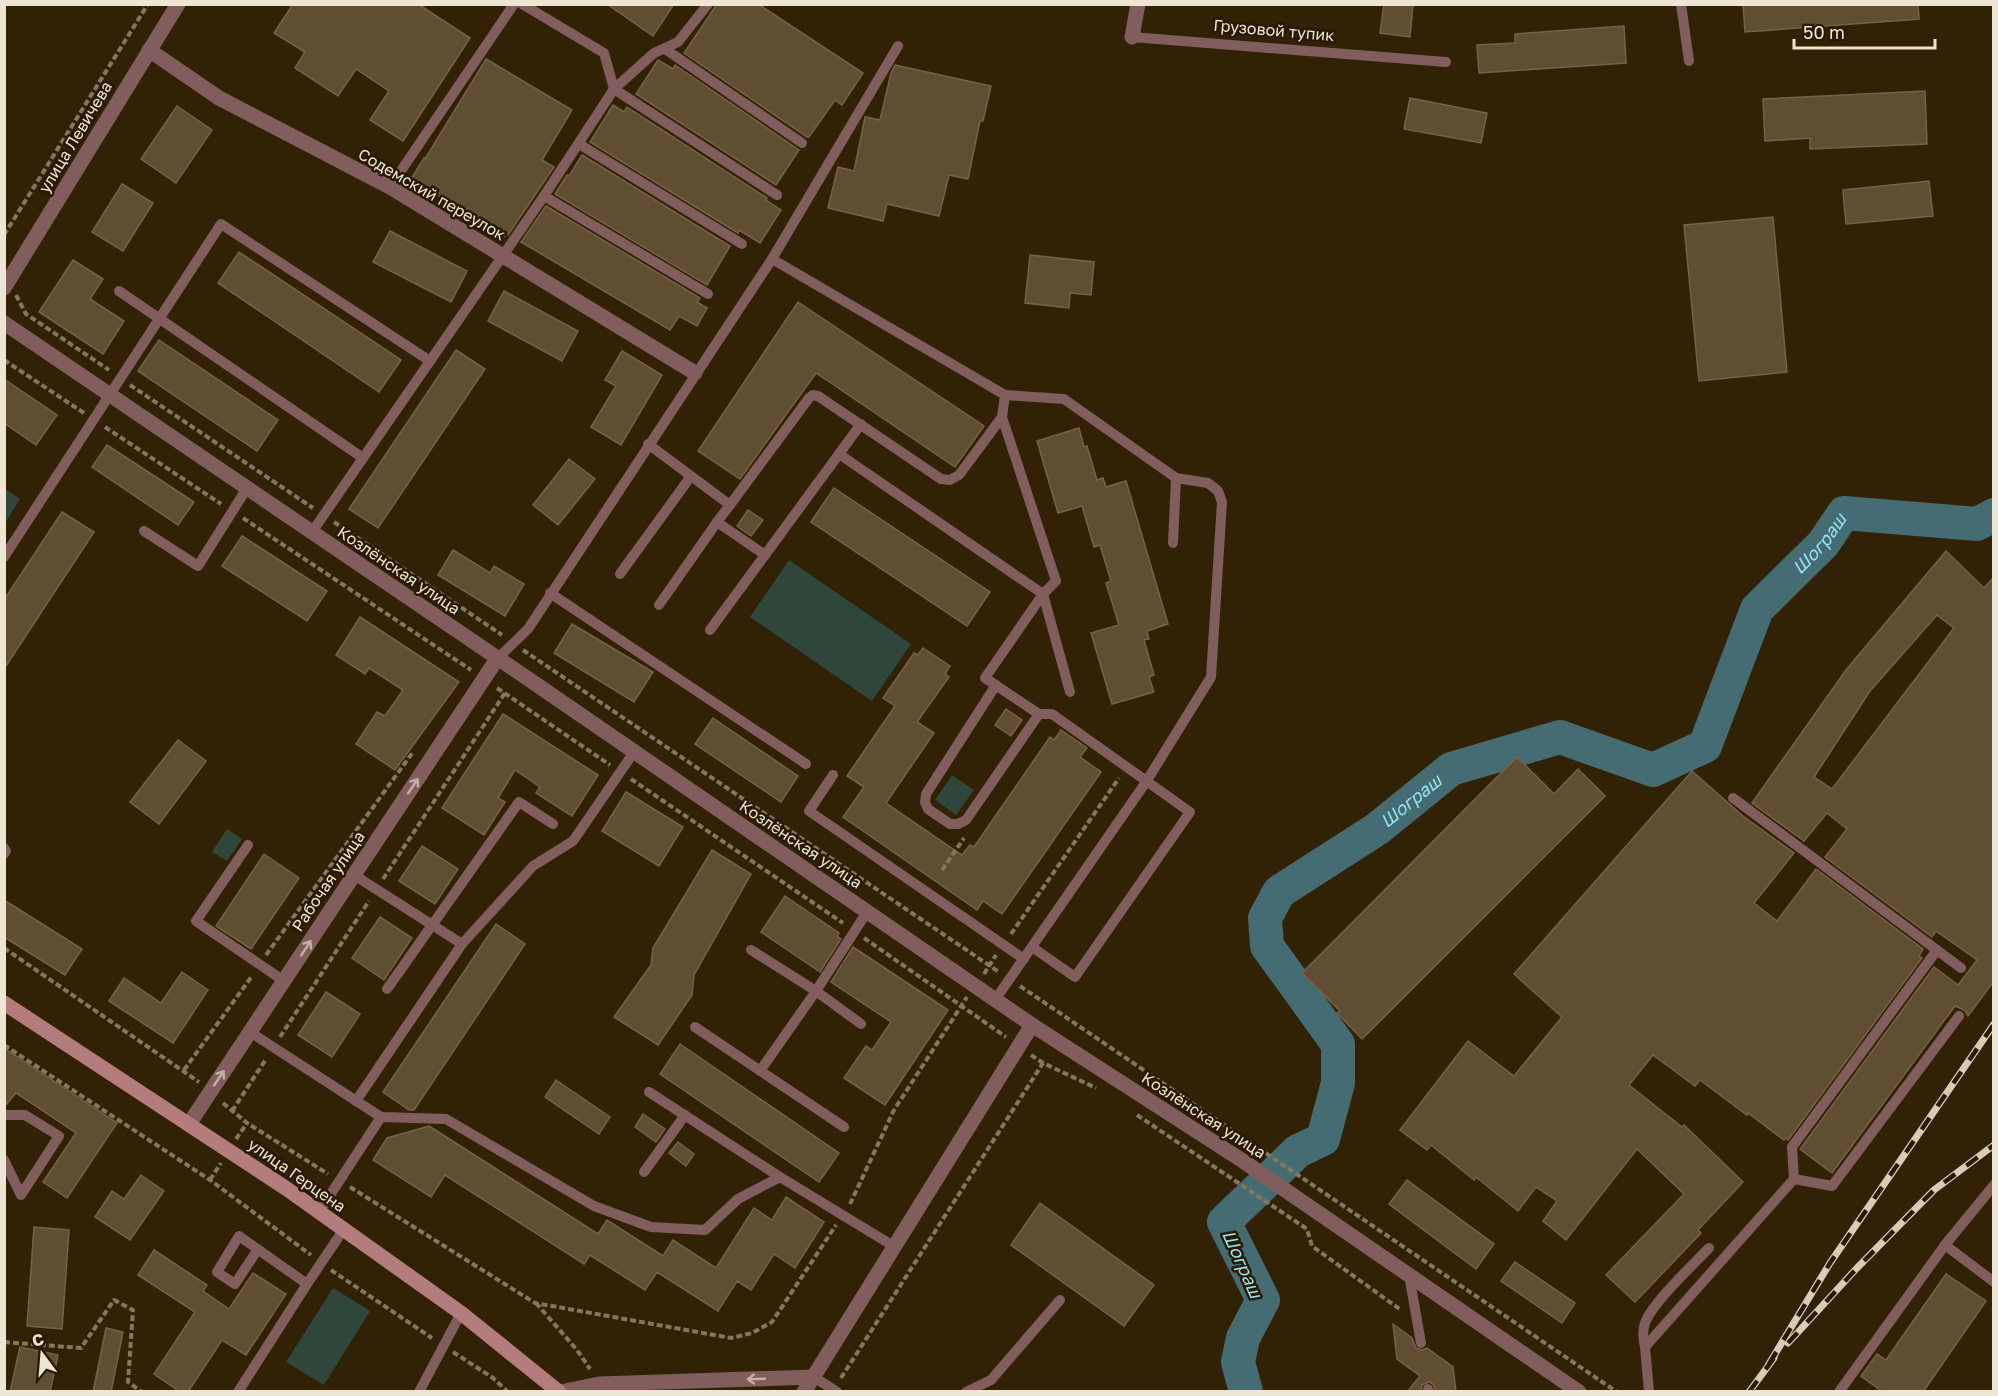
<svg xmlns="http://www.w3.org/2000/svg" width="1998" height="1396" font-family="'Golos Text',sans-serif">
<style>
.green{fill:#2f463b}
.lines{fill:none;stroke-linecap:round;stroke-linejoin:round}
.river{stroke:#456b73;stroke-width:34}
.building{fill:#604e32;stroke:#756346;stroke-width:1.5;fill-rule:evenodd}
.path{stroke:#84775f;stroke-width:4;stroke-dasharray:6 3;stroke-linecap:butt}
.service{stroke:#815d5e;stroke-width:10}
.minor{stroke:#815d5e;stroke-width:15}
.tertiary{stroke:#815d5e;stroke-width:15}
.secondary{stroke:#b57c7d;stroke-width:15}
.rail-casing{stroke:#d7ccba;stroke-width:7}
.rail{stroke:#281900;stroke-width:4.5;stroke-dasharray:14;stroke-linecap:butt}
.oneway{stroke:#c3afa5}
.labels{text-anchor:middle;stroke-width:5;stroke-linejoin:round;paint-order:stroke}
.street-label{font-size:16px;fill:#efe5d4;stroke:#281900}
.water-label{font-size:18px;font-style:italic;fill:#98e2f0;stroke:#281900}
</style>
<rect width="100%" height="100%" fill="#322205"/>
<g class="green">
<polygon points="5,489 20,499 5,523"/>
<polygon points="789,560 911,644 872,701 750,617"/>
<polygon points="952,775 974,790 956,815 935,800"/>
<polygon points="227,829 242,839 227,861 212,852"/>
<polygon points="333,1288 370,1311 324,1385 286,1362"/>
</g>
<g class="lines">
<path class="river" id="s1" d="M1246 1392 1238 1362 1243 1338 1263 1300 1224 1222 1298 1151 1323 1139 1338 1083V1044L1267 946 1265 918 1279 892 1377 829 1451 769 1560 737 1653 770 1705 746 1757 609 1823 544 1844 513 1977 524 1994 515"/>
</g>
<g class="building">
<polygon points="293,4 418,4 470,38 403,141 370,120 389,91 356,69 338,96 295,68 305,52 274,33"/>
<polygon points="607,4 674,4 653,36"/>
<polygon points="717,4 758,4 863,73 842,105 835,100 809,137 807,137 684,53"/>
<polygon points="1384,4 1413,4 1410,37 1380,33"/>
<polygon points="1743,4 1918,4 1919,19 1745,32"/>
<polygon points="1624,26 1626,63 1479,73 1477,45 1515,43 1515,34"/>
<polygon points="486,59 572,110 542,160 554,167 508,235 506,233 505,236 411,179 424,158 425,159"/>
<polygon points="658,60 673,69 675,65 799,150 776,185 636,94"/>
<polygon points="895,65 991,86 983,121 980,121 968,179 949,175 939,216 887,204 883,221 828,208 838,167 854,171 865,117 880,120 891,73"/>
<polygon points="1925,91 1927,144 1810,149 1810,138 1765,141 1763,99"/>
<polygon points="1410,98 1487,113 1481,143 1404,129"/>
<polygon points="613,105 624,112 627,107 767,198 766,200 781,210 760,243 739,230 738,233 590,142"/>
<polygon points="177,106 212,130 176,183 141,159"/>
<polygon points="582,155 730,246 707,285 555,194 567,175 569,176"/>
<polygon points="1929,181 1933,216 1846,224 1843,190"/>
<polygon points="122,184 153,203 123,251 92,232"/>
<polygon points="546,206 700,298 697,302 707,308 697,326 679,316 670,330 521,242"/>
<polygon points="1773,217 1787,372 1699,381 1684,225"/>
<polygon points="390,231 467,271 451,302 373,262"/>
<polygon points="239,252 401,360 379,392 218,283"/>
<polygon points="1030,255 1094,262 1091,295 1070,293 1069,308 1025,303"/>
<polygon points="73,260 103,279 90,299 124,321 103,354 39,312"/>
<polygon points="504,291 578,331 562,361 488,321"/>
<polygon points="798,302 984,426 955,467 816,373 740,479 698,451"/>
<polygon points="159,340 278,420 257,451 138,371"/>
<polygon points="456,350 485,369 378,528 349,509"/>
<polygon points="622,351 662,375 621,445 591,427 616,386 605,380"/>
<polygon points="4,379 57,415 36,445 4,423"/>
<polygon points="1079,428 1084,447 1087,446 1097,480 1103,478 1106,487 1126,481 1168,624 1147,631 1149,639 1144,640 1154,675 1149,677 1154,692 1112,704 1091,633 1119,625 1106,583 1111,581 1100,545 1094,547 1082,506 1058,513 1037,441"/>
<polygon points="107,445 194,502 178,525 92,467"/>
<polygon points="569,459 595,479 558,525 533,505"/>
<polygon points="834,488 990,592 967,626 811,522"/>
<polygon points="748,510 763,520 751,536 737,526"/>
<polygon points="62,512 94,532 4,669 4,600"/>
<polygon points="242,536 327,591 307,621 222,566"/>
<polygon points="453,550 490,573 494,566 524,584 505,616 438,575"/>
<path d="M1946 551 1984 588 1994 577V981L1968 1016 1964 1010 1955 1006 1832 1173 1800 1149 1934 967 1958 985 1977 960 1936 931 1932 937 1825 857 1847 829 1827 813 1804 841 1752 803 1846 670ZM1937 615 1954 628 1832 789 1814 777 1870 691Z"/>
<polygon points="360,617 459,682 395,770 356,744 377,712 385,716 403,690 369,668 365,674 336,655"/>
<polygon points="572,624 653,672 634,702 554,653"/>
<polygon points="923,648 950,666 945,674 949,677 917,722 934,733 886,803 962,855 970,845 974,847 1050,737 1054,740 1061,730 1087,748 1080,757 1101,772 1002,914 983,901 977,910 843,817 864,787 847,776 895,706 883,698 914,653 918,655"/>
<polygon points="1006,709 1022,720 1011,736 995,725"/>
<polygon points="503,714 598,775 572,816 536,793 540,787 515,770 498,798 505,802 484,835 442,808"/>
<polygon points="713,718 798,776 781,802 695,744"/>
<polygon points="178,740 206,761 159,824 130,802"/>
<polygon points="1517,757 1554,794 1578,769 1605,796 1362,1039 1337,1013 1340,1011 1302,973"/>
<polygon points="1692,771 1743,816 1794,853 1754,903 1777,921 1816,869 1923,949 1919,956 1922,958 1788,1140 1786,1138 1784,1140 1748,1113 1747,1115 1700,1080 1695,1086 1653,1055 1629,1085 1682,1127 1684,1125 1743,1182 1698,1230 1701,1233 1635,1302 1606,1275 1684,1194 1637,1149 1566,1240 1543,1221 1557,1201 1536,1187 1518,1211 1476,1177 1474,1180 1431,1145 1427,1150 1400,1130 1468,1041 1514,1076 1562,1017 1514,974"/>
<polygon points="626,792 683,827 659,866 602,831"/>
<polygon points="422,846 458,869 435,904 399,881"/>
<polygon points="712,850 751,874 694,975 692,995 658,1045 614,1017 651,965 653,948"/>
<polygon points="264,854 299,878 251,949 216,926"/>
<polygon points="785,896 839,933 837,936 841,939 820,972 761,932"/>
<polygon points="4,900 82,949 65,975 4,937"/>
<polygon points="380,917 412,938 384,980 352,958"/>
<polygon points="496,924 525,944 414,1110 409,1110 383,1092"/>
<polygon points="853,947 948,1010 885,1105 844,1078 866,1046 872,1050 891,1022 831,982"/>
<polygon points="182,972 208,990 173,1043 109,1001 124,978 161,1003"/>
<polygon points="326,992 360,1014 332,1057 298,1035"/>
<polygon points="680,1044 839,1153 819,1182 660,1074"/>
<polygon points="4,1048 117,1123 67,1198 43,1182 76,1133 16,1093 4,1107"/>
<polygon points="556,1080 610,1117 599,1134 545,1097"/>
<polygon points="643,1114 665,1129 656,1142 635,1127"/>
<polygon points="429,1126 598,1234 607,1220 663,1256 673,1240 716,1268 754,1208 772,1220 786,1197 824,1222 795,1268 774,1254 751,1290 737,1281 718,1311 657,1272 645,1290 590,1255 584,1264 445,1175 431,1197 373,1160 387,1138"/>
<polygon points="678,1142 694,1154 686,1166 669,1153"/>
<polygon points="141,1175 164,1191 130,1240 95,1217 112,1191 124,1199"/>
<polygon points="1407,1180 1494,1244 1476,1269 1389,1204"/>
<polygon points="1040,1203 1154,1285 1124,1326 1011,1245"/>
<polygon points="34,1227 69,1230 62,1329 27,1326"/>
<polygon points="154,1250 207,1285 203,1291 229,1309 253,1273 286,1294 246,1355 222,1340 188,1392 180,1392 154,1374 195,1312 138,1275"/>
<polygon points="1515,1262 1575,1303 1562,1323 1501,1281"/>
<polygon points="1946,1274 1986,1301 1923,1392 1883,1392 1861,1376 1877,1354 1886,1360"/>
<polygon points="1393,1324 1412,1338 1416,1348 1422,1350 1427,1348 1453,1367 1456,1392 1436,1392 1433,1384 1429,1382 1422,1385 1421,1392 1407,1392 1420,1376 1397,1359"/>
<polygon points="106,1328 123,1332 111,1392 93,1392"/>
<polygon points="20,1347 58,1355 50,1392 10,1392"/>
</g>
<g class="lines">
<g class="path">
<polyline points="4,235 148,4"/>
<polyline points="16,295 26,314 109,370"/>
<polyline points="4,360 84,413"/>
<polyline points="130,385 313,508"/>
<polyline points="105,427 221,504"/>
<polyline points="243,518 471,670"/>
<polyline points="334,522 502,635"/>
<polyline points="523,650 999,972"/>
<polyline points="497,688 610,765"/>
<polyline points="631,779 843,923"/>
<polyline points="942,870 964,838"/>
<polyline points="383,879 505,693"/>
<polyline points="1011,934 1119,778"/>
<polyline points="864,938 1006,1037"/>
<polyline points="4,948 199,1082"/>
<polyline points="266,955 413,752"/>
<polyline points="984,974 996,955"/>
<polyline points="1020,986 1617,1392"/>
<polyline points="280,1037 369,901"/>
<polyline points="4,1045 210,1180 311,1255"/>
<polyline points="1031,1055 1043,1063"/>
<polyline points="184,1070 252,976"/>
<polyline points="223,1103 247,1123 328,1174"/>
<polyline points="232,1111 266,1059"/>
<polyline points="1137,1115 1307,1229 1312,1246 1401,1310"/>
<polyline points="236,1139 247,1123"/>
<polyline points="210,1180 221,1163"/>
<polyline points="350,1187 535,1303 731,1338 752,1333 772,1322 836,1225"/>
<polyline points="850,1204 894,1110 967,997"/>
<polyline points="331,1270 432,1338"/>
<polyline points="536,1303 577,1350 590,1369"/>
<polyline points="4,1342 81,1348 114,1300 133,1310 128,1382 142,1392"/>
<polyline points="453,1352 493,1378 508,1392"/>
<polyline points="841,1378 1043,1063 1096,1088"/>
</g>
<g class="service">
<polyline points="522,4 604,53 614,89 654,53 678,42 708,4"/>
<polyline points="1681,4 1689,61"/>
<polyline points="1132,37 1446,62"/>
<polyline points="665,49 802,143"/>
<polyline points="579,144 742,244"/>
<polyline points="390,187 514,4"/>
<polyline points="544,196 708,294"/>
<polyline points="119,291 363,458"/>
<polyline points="1002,417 1056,581 1043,594 985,678 1039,714 1052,714 1190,812 1075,977 1032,947"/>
<polyline points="648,444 730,505 809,398 813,395 818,396 941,479 950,480 959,475 1002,417 1005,395 772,259"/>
<polyline points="839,454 861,424"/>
<polyline points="730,505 717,522 765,555 839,454 1043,594 1070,692"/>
<polyline points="144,531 198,566 247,488"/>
<polyline points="312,532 544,196 614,89 777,195"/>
<polyline points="1173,543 1176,478"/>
<polyline points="4,557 221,224 430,361"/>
<polyline points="620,574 691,476"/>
<polyline points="550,593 806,764"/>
<polyline points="659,605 717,522"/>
<polyline points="710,630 765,555"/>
<polyline points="497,659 528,629 772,259 898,46"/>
<polyline points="996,685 926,794 925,802 928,809 950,824 958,824 966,820 1039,714"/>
<polyline points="833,775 809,811 1024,959"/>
<polyline points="1733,798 1961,968"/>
<polyline points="248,845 196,921 284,981"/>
<polyline points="4,848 6,851 4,854"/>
<polyline points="354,875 462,944 356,1101"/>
<polyline points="462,944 533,866 573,841 634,752"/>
<polyline points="751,950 816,991 867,912"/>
<polyline points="387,989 519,802 553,824"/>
<polyline points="995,1000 1146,782 1211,677 1222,502 1218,491 1208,483 1176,478 1064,399 1005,395"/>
<polyline points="695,1027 844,1127"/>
<polyline points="250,1032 381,1117 446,1119 594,1206 651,1227 705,1230 738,1199 780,1177 895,1247"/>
<polyline points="760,1071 816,991 861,1024"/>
<polyline points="649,1092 780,1177"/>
<polyline points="4,1115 25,1115 59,1136 21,1195 4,1160"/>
<polyline points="644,1172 685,1115"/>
<polyline points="1794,1179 1832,1186 1959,1016"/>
<polyline points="319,1212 381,1117"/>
<polyline points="1945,1245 1994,1185"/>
<polyline points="258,1249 235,1284 217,1272 239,1236 307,1284"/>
<polyline points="1409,1275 1421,1343"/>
<path d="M1645 1347C1643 1339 1642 1331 1645 1323 1652 1303 1693 1265 1709 1248"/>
<polyline points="814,1377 837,1392"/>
<polyline points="1428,1389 1429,1392"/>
<polyline points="238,1392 307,1284 344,1229"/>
<polyline points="419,1392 461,1313"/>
<polyline points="966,1392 991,1380 1060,1300"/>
<polyline points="1649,1392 1645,1347 1794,1179 1792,1147 1937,950"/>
<polyline points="1839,1392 1945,1245 1994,1282"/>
</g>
<g class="minor">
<polyline points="1132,37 1138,4"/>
<polyline points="149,50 219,98 390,187 695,373"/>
<polyline points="189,1124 497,659"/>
<polyline points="560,1392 599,1384 814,1377"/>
<polyline points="804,1392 1032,1025"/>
</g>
<g class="tertiary">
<polyline points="4,288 178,4"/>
<polyline points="4,323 527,678 1032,1025 1243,1161 1579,1392"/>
</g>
<polyline class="secondary" points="4,1003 287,1189 461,1313 559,1392"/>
<defs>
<g id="rail">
<polyline points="1788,1343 1857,1268 1934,1190 1994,1145"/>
<polyline points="1769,1364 1830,1263 1994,1024"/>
<polyline points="1749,1392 1774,1358"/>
</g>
</defs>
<use href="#rail" class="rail-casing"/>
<use href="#rail" class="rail"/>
</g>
<defs><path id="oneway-shaft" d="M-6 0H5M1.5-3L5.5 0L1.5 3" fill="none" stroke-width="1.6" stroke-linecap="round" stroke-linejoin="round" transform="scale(1.5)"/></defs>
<g class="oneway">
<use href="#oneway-shaft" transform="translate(413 786) rotate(-56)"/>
<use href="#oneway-shaft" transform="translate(306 948) rotate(-57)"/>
<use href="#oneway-shaft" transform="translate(219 1078) rotate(-56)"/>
<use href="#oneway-shaft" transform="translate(756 1379) rotate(178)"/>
</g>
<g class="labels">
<g class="street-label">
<text transform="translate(1274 30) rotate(5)" y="6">Грузовой тупик</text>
<text transform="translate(75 137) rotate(-59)" y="6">улица Левичева</text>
<text transform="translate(432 194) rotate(30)" y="6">Содемский переулок</text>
<text transform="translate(399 570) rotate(34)" y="6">Козлёнская улица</text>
<text transform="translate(801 844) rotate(34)" y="6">Козлёнская улица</text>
<text transform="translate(328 881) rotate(-56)" y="6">Рабочая улица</text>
<text transform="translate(1204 1115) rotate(33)" y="6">Козлёнская улица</text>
<text transform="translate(297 1175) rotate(35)" y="6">улица Герцена</text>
</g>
<g class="water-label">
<text dy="6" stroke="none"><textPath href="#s1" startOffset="1310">Шограш</textPath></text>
<text dy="6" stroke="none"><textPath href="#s1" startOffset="752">Шограш</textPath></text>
<text transform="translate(1242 1264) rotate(66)" y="6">Шограш</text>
</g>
</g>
<rect width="1998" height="1396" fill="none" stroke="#efe5d4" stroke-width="12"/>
<g transform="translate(42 1354) rotate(344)" stroke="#281900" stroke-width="4.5" paint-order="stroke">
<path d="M0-4.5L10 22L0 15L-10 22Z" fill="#efe5d4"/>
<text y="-9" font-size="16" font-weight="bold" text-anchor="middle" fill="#efe5d4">С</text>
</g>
<path d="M1794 39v9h141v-9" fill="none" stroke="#efe5d4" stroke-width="3"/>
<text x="1803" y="39" font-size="18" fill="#efe5d4" stroke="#281900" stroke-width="4.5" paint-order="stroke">50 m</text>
</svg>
